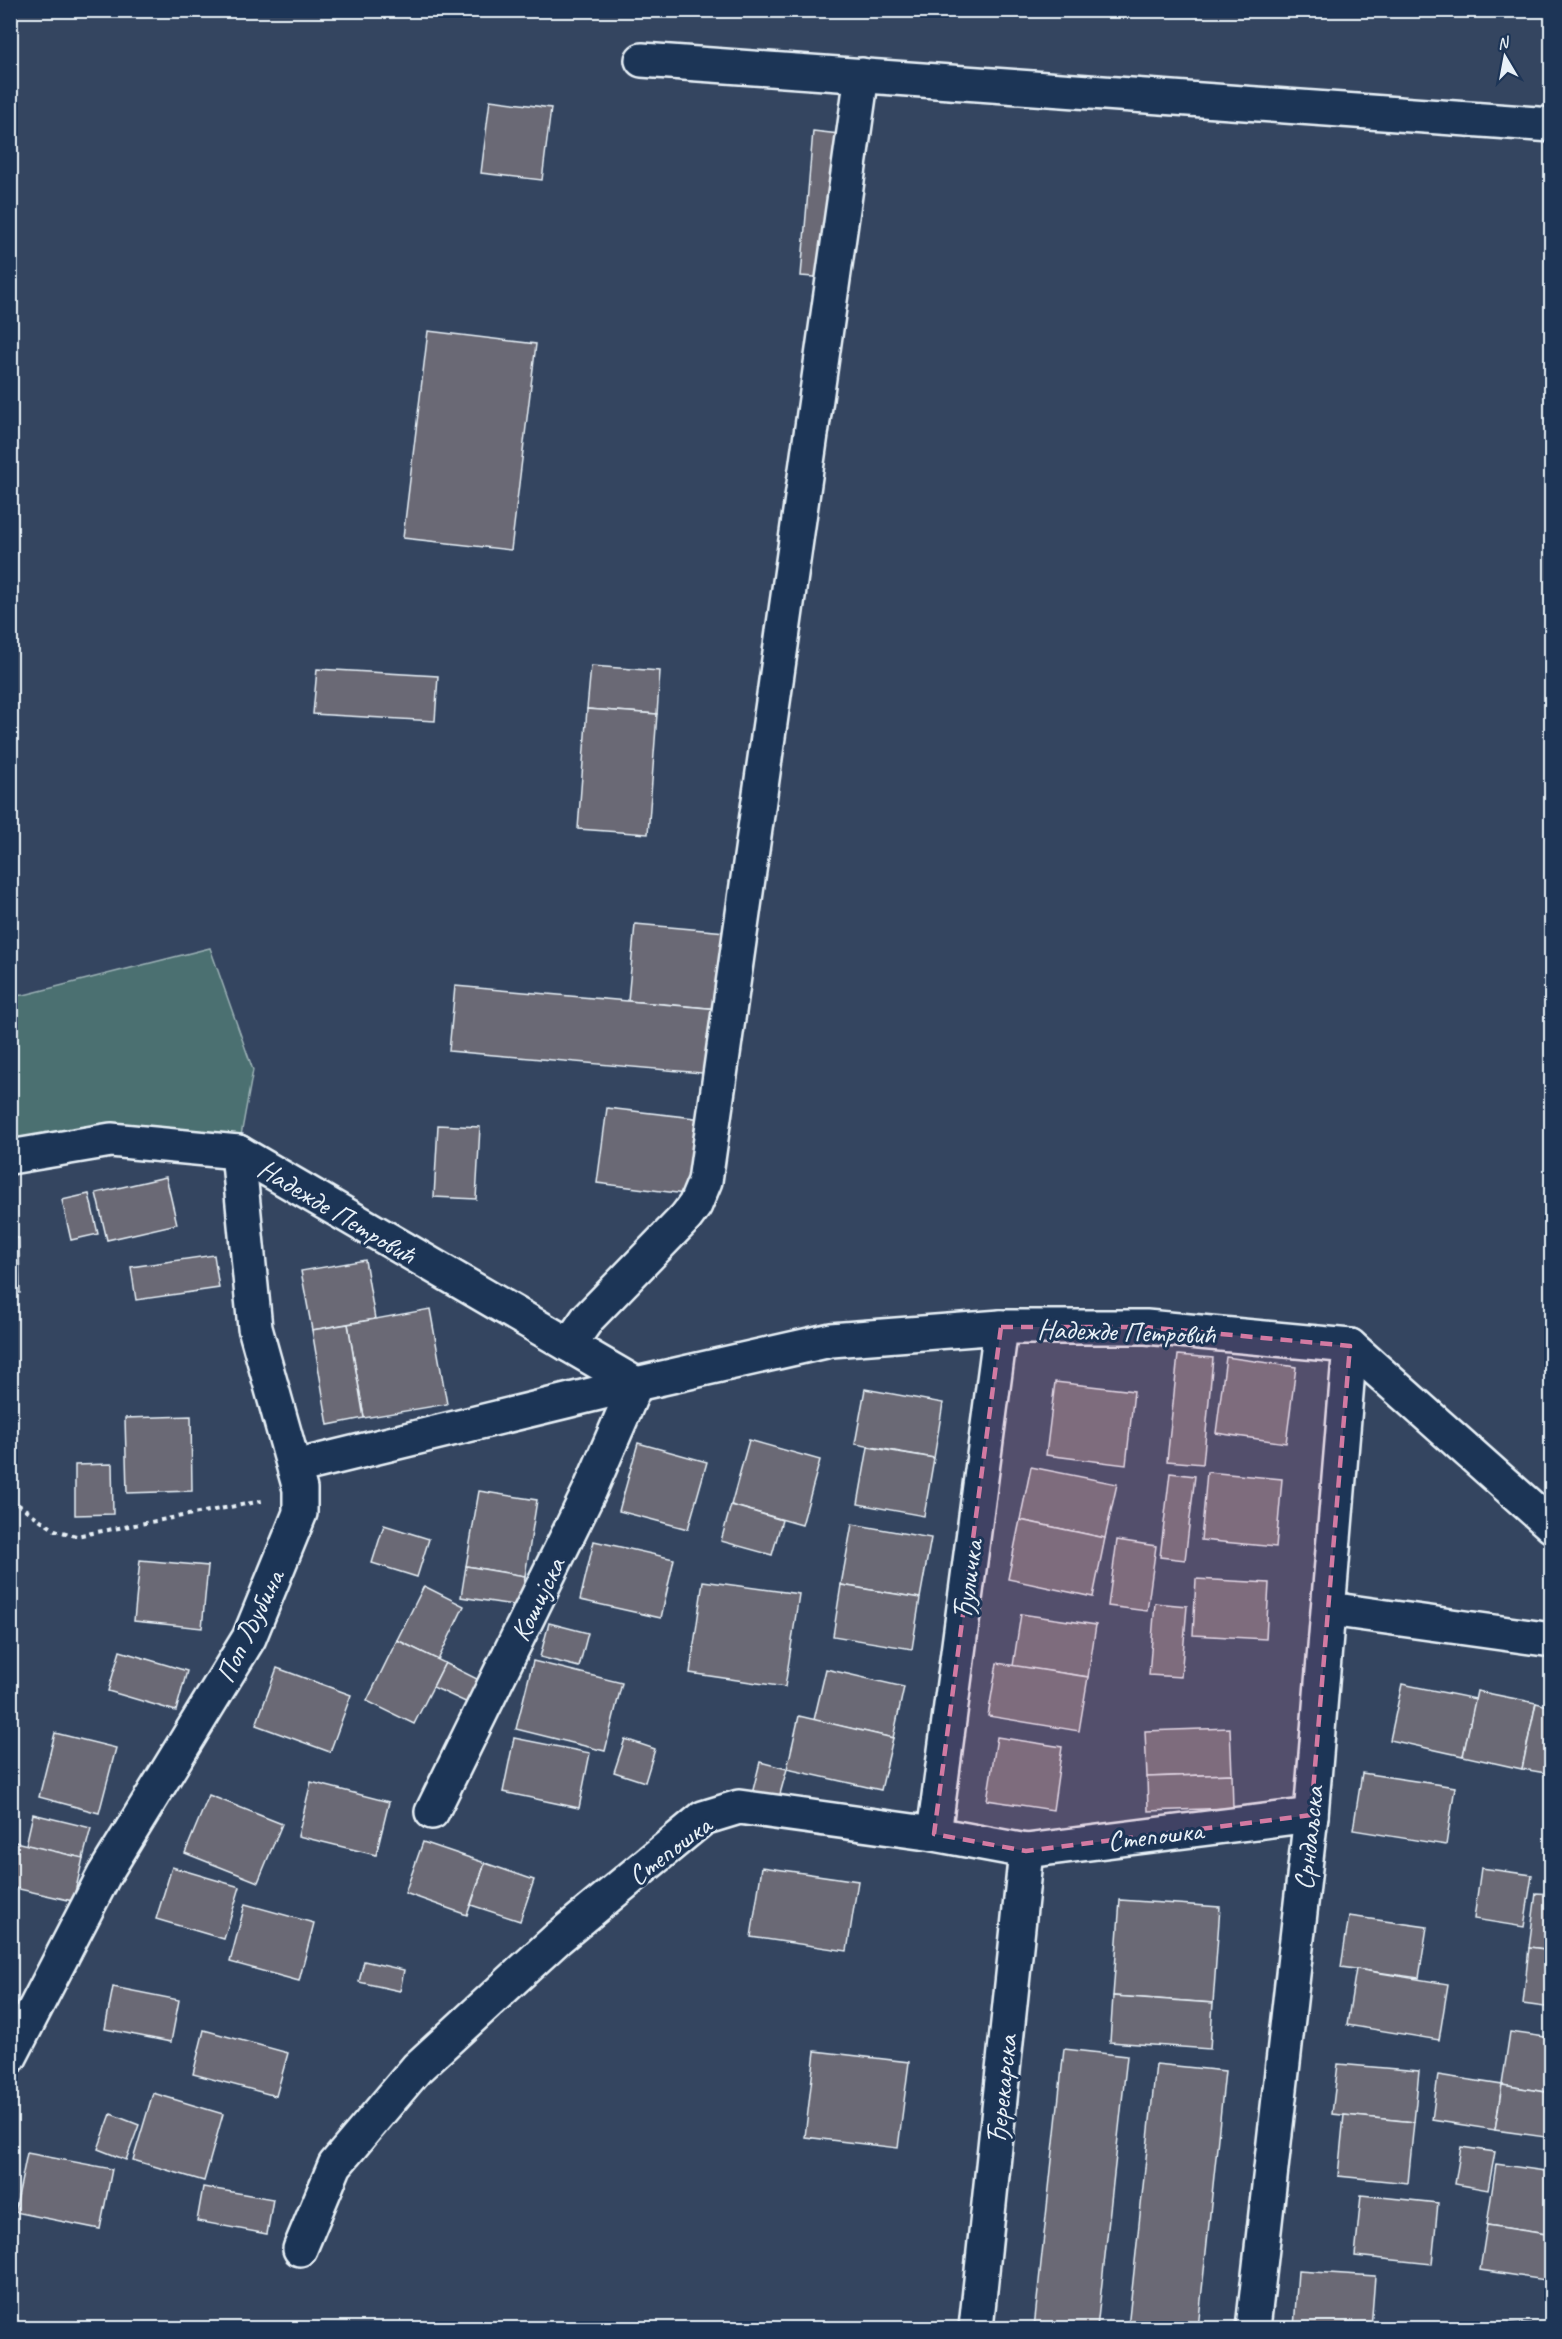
<svg xmlns="http://www.w3.org/2000/svg" width="1562" height="2339" font-family="Caveat,sans-serif">
<style>
.green{fill:#4b6f71;stroke:#9ab0b4;stroke-width:1.5}
.building{fill:#6b6975;stroke:#e8f1f8;stroke-width:1.5}
.lines{fill:none;stroke-linecap:round;stroke-linejoin:round}
.minor-casing{stroke:#e8f1f8;stroke-width:38}
.path{stroke:#e8f1f8;stroke-width:4;stroke-dasharray:4.5 4.5;stroke-linecap:butt}
.minor{stroke:#1d3557;stroke-width:33}
.marked{fill:#d37aa2;fill-opacity:0.2;stroke:#d37aa2;stroke-width:4.5;stroke-dasharray:12 8;stroke-linejoin:round}
.labels{text-anchor:middle;stroke-width:6;stroke-linejoin:round;paint-order:stroke}
.street-label{font-size:28px;fill:#e8f1f8;stroke:#1d3557}
</style>
<rect width="100%" height="100%" fill="#344560"/>
<filter id="ink" filterUnits="userSpaceOnUse"><feTurbulence type="fractalNoise" baseFrequency=".0167" numOctaves="2"/><feDisplacementMap in="SourceGraphic" scale="12" xChannelSelector="R" yChannelSelector="G"/><feConvolveMatrix kernelMatrix="1 2 1 2 8 2 1 2 1" color-interpolation-filters="sRGB"/></filter>
<g filter="url(#ink)">
<polygon class="green" points="210,948 253,1070 238,1152 11,1157 11,996 24,995"/>
<g class="building">
<polygon points="490,100 551,108 542,180 481,173"/>
<polygon points="813,131 839,134 827,278 801,276"/>
<polygon points="428,331 536,344 511,550 403,538"/>
<polygon points="591,666 660,671 657,714 587,709"/>
<polygon points="317,669 438,676 435,721 313,714"/>
<polygon points="587,709 657,714 648,834 578,829"/>
<polygon points="635,924 726,932 719,1009 628,1001"/>
<polygon points="455,986 719,1009 713,1074 449,1051"/>
<polygon points="607,1108 703,1119 693,1195 597,1183"/>
<polygon points="438,1125 480,1127 476,1199 434,1197"/>
<polygon points="166,1177 177,1224 107,1240 96,1193"/>
<polygon points="89,1194 98,1234 71,1240 62,1200"/>
<polygon points="10,1238 19,1238 20,1293 10,1293"/>
<polygon points="214,1255 219,1288 136,1300 131,1267"/>
<polygon points="365,1260 375,1319 312,1330 301,1271"/>
<polygon points="430,1309 447,1404 364,1418 348,1324"/>
<polygon points="348,1324 364,1418 328,1425 312,1330"/>
<polygon points="1178,1355 1213,1358 1203,1464 1167,1461"/>
<polygon points="1226,1357 1296,1367 1286,1443 1216,1433"/>
<polygon points="1055,1382 1134,1391 1126,1465 1046,1455"/>
<polygon points="865,1389 943,1403 934,1458 855,1444"/>
<polygon points="191,1416 192,1491 127,1493 125,1418"/>
<polygon points="749,1440 820,1460 802,1525 731,1505"/>
<polygon points="638,1443 707,1462 688,1529 619,1511"/>
<polygon points="868,1447 934,1458 924,1516 858,1504"/>
<polygon points="112,1464 113,1514 75,1515 75,1465"/>
<polygon points="1031,1467 1117,1484 1105,1538 1020,1520"/>
<polygon points="1207,1472 1282,1479 1276,1547 1201,1540"/>
<polygon points="1170,1473 1195,1476 1185,1560 1160,1557"/>
<polygon points="479,1491 537,1500 525,1576 466,1566"/>
<polygon points="731,1505 782,1520 772,1555 721,1541"/>
<polygon points="1020,1520 1105,1538 1093,1597 1008,1579"/>
<polygon points="852,1524 931,1538 920,1598 841,1585"/>
<polygon points="384,1525 429,1539 417,1577 372,1563"/>
<polygon points="1117,1540 1156,1546 1147,1611 1108,1606"/>
<polygon points="594,1541 674,1559 661,1618 580,1600"/>
<polygon points="140,1560 208,1566 202,1628 134,1621"/>
<polygon points="466,1566 525,1576 520,1606 461,1597"/>
<polygon points="1196,1579 1269,1583 1266,1639 1193,1635"/>
<polygon points="703,1581 799,1594 785,1687 690,1673"/>
<polygon points="841,1585 920,1598 912,1649 833,1636"/>
<polygon points="424,1586 464,1606 438,1660 397,1640"/>
<polygon points="1155,1603 1187,1606 1181,1677 1149,1675"/>
<polygon points="1021,1614 1096,1625 1088,1677 1013,1666"/>
<polygon points="549,1623 588,1633 579,1667 540,1657"/>
<polygon points="397,1640 445,1663 414,1724 367,1701"/>
<polygon points="120,1651 187,1671 176,1711 108,1691"/>
<polygon points="533,1661 622,1683 605,1751 516,1729"/>
<polygon points="445,1663 483,1682 472,1705 433,1687"/>
<polygon points="997,1663 1088,1677 1079,1731 988,1716"/>
<polygon points="277,1668 351,1695 330,1752 256,1725"/>
<polygon points="826,1669 904,1687 893,1738 814,1720"/>
<polygon points="1402,1684 1476,1699 1463,1756 1390,1740"/>
<polygon points="1477,1691 1536,1703 1522,1769 1463,1756"/>
<polygon points="1536,1703 1552,1707 1552,1774 1522,1769"/>
<polygon points="799,1716 893,1738 881,1790 787,1769"/>
<polygon points="1230,1728 1232,1774 1147,1777 1145,1731"/>
<polygon points="55,1733 116,1748 99,1813 39,1797"/>
<polygon points="997,1737 1062,1747 1053,1810 987,1800"/>
<polygon points="514,1738 590,1753 579,1808 503,1792"/>
<polygon points="625,1739 655,1749 645,1782 614,1772"/>
<polygon points="760,1762 787,1769 778,1801 752,1794"/>
<polygon points="1362,1773 1455,1787 1446,1845 1353,1830"/>
<polygon points="1232,1774 1233,1808 1148,1811 1147,1777"/>
<polygon points="311,1782 389,1802 376,1855 298,1836"/>
<polygon points="209,1795 282,1824 258,1882 185,1853"/>
<polygon points="33,1814 91,1828 83,1858 26,1845"/>
<polygon points="15,1842 83,1858 73,1901 10,1887 10,1862"/>
<polygon points="423,1842 485,1863 467,1915 405,1893"/>
<polygon points="485,1863 534,1880 520,1921 471,1905"/>
<polygon points="172,1867 240,1887 224,1939 156,1919"/>
<polygon points="762,1867 858,1881 847,1951 751,1937"/>
<polygon points="1481,1868 1532,1875 1524,1927 1474,1919"/>
<polygon points="1536,1893 1552,1894 1552,1950 1529,1947"/>
<polygon points="1120,1900 1220,1907 1213,2003 1113,1996"/>
<polygon points="245,1904 314,1923 299,1981 230,1962"/>
<polygon points="1349,1916 1427,1927 1419,1978 1341,1967"/>
<polygon points="1529,1947 1552,1950 1552,2008 1523,2004"/>
<polygon points="364,1961 404,1970 400,1991 359,1982"/>
<polygon points="1356,1969 1448,1984 1439,2040 1347,2025"/>
<polygon points="113,1987 179,2000 171,2042 105,2029"/>
<polygon points="1113,1996 1213,2003 1210,2049 1110,2042"/>
<polygon points="204,2030 288,2053 276,2096 193,2074"/>
<polygon points="1510,2032 1552,2038 1552,2093 1502,2085"/>
<polygon points="1064,2049 1127,2056 1097,2328 1034,2328"/>
<polygon points="815,2051 909,2062 898,2148 805,2137"/>
<polygon points="1156,2064 1225,2071 1198,2328 1128,2328"/>
<polygon points="1338,2064 1419,2071 1414,2122 1332,2114"/>
<polygon points="1438,2075 1502,2085 1495,2130 1432,2120"/>
<polygon points="1502,2085 1552,2093 1552,2138 1495,2130"/>
<polygon points="153,2093 223,2114 204,2181 133,2160"/>
<polygon points="111,2114 139,2125 126,2160 98,2149"/>
<polygon points="1344,2115 1414,2122 1408,2183 1338,2176"/>
<polygon points="1461,2147 1495,2152 1488,2190 1455,2184"/>
<polygon points="27,2153 112,2169 100,2229 15,2212"/>
<polygon points="1496,2164 1552,2172 1552,2235 1487,2225"/>
<polygon points="203,2187 273,2199 267,2234 197,2221"/>
<polygon points="1361,2195 1438,2203 1432,2264 1355,2256"/>
<polygon points="1487,2225 1552,2235 1552,2281 1480,2270"/>
<polygon points="1298,2271 1375,2276 1371,2328 1294,2328"/>
<polygon points="1462,2320 1552,2326 1552,2328 1462,2328"/>
</g>
<g class="lines">
<defs>
<g id="minor">
<polyline points="642,60 1552,125"/>
<polyline points="10,1157 111,1140 238,1152 636,1384 590,1490 432,1812"/>
<polyline points="569,1345 588,1318 686,1217 695,1205 705,1181 862,75"/>
<polyline points="295,1467 636,1384 831,1340 1001,1327 1146,1327 1350,1346 1552,1526"/>
<polyline points="1329,1609 1552,1640"/>
<polyline points="934,1834 1001,1327"/>
<polyline points="10,2057 104,1875 249,1638 300,1513 300,1489 255,1328 238,1152"/>
<polyline points="300,2249 335,2165 417,2068 558,1938 703,1818 739,1807 934,1834 1026,1851 1311,1815"/>
<polyline points="976,2328 1026,1851"/>
<polyline points="1253,2328 1311,1815 1350,1346"/>
</g>
</defs>
<use href="#minor" class="minor-casing"/>
<polyline class="path" points="10,1499 55,1530 76,1536 262,1501"/>
<use href="#minor" class="minor"/>
</g>
</g>
<path class="marked" d="M1001 1327H1146L1350 1346 1311 1815 1026 1851 934 1834Z"/>
<g class="labels">
<g class="street-label">
<text transform="translate(337 1211) rotate(31)" y="10">Надежде Петровић</text>
<text transform="translate(1126 1331) rotate(2)" y="10">Надежде Петровић</text>
<text transform="translate(967 1580) rotate(-82)" y="10">Ђуличка</text>
<text transform="translate(537 1599) rotate(-64)" y="10">Кошијска</text>
<text transform="translate(249 1626) rotate(-64)" y="10">Поп Љубина</text>
<text transform="translate(1155 1835) rotate(-7)" y="10">Степошка</text>
<text transform="translate(1308 1838) rotate(-84)" y="10">Срндаљска</text>
<text transform="translate(669 1850) rotate(-37)" y="10">Степошка</text>
<text transform="translate(1001 2090) rotate(-84)" y="10">Ђерекарска</text>
</g>
</g>
<rect width="1562" height="2339" fill="none" stroke="#1d3557" stroke-width="36"/>
<rect x="18" y="18" width="1526" height="2303" fill="none" stroke="#e8f1f8" stroke-width="2" filter="url(#ink)"/>
<g transform="translate(1505 57) rotate(350)" stroke="#1d3557" stroke-width="4.5" paint-order="stroke">
<path d="M0-4.5L10 22L0 15L-10 22Z" fill="#e8f1f8"/>
<text y="-9" font-size="16" font-weight="bold" text-anchor="middle" fill="#e8f1f8">N</text>
</g>
</svg>
